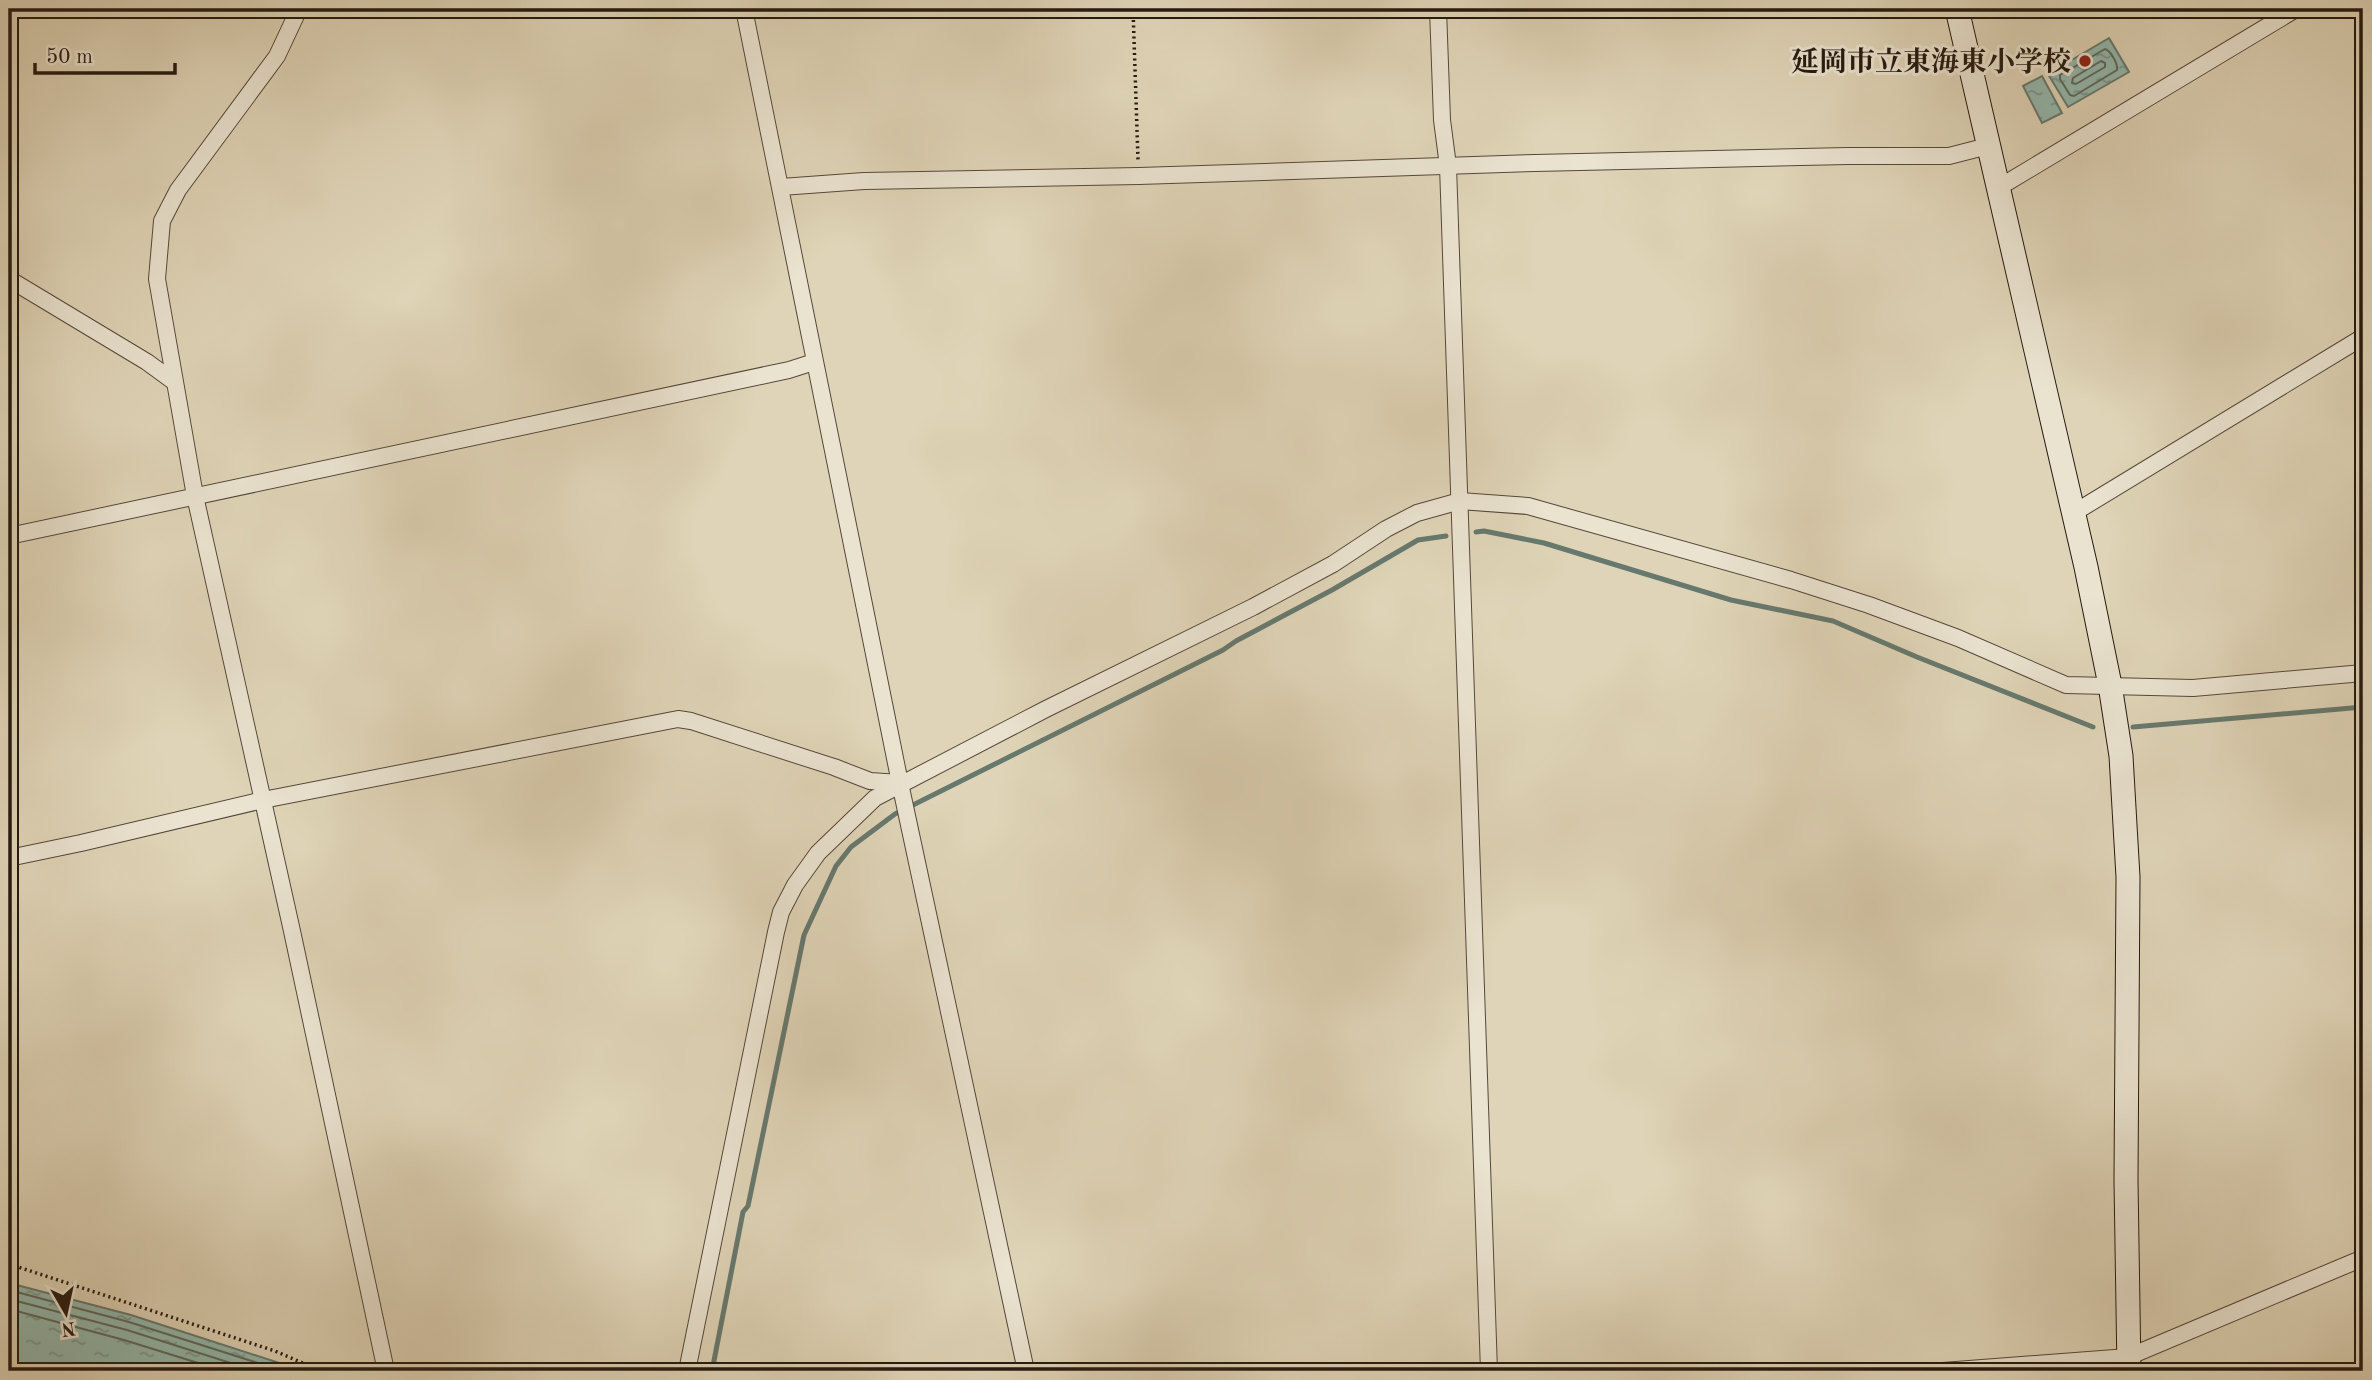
<svg xmlns="http://www.w3.org/2000/svg" width="2372" height="1380" font-family="'Old Standard TT','Noto Serif JP',serif">
<style>
.water{fill:url(#water-ripples);stroke:#67796e;stroke-width:2}
.lines{fill:none;stroke-linecap:round;stroke-linejoin:round}
.shore{stroke:#5c695e;stroke-width:2}
.stream{stroke:#67796e;stroke-width:5}
.street-casing{stroke:#54483a;stroke-width:18}
.secondary-casing{stroke:#251a10;stroke-width:25}
.path{stroke:#251a10;stroke-width:3.5;stroke-dasharray:2 3.5;stroke-linecap:butt}
.street{stroke:#eae3d0;stroke-width:16}
.secondary{stroke:#eae3d0;stroke-width:23}
.poi-dot{fill:#8f2418;stroke:#eae3d0;stroke-width:2.5}
.labels{text-anchor:middle;stroke-width:6;stroke-linejoin:round;paint-order:stroke}
.poi-label{font-size:28px;font-weight:bold;fill:#251a10;stroke:#eae3d0;text-anchor:end}
</style>
<defs>
<pattern id="water-ripples" width="26" height="14" patternUnits="userSpaceOnUse" patternTransform="scale(1.75)"><rect width="26" height="14" fill="#93b8ad"/><path d="M2 4q2-2 4 0t4 0M15 11q2-2 4 0t4 0" fill="none" stroke="#78958b"/></pattern>
</defs>
<rect width="100%" height="100%" fill="#dfd4b7"/>
<filter id="stains"><feTurbulence type="fractalNoise" baseFrequency=".00286" numOctaves="4"/><feColorMatrix values="0 0 0 0 .2 0 0 0 0 .09 0 0 0 0 .02 0 0 0 .5 -.17"/></filter>
<radialGradient id="worn" r=".72"><stop offset=".6" stop-color="#630" stop-opacity="0"/><stop offset="1" stop-color="#630" stop-opacity=".3"/></radialGradient>
<g class="water">
<polygon points="2109,38 2129,72 2068,107 2048,74"/>
<polygon points="2042,76 2062,113 2042,123 2023,86"/>
<polygon points="9,1283 131,1315 304,1371 9,1371"/>
</g>
<g class="lines">
<g class="shore">
<path d="M2105 49C2111 51 2118 64 2117 70L2074 96 2070 95 2060 79V75Z"/>
<polygon points="2101,61 2105,63 2105,67 2076,84 2072,83 2073,78"/>
<polyline points="9,1290 129,1322 283,1371"/>
<polyline points="9,1299 127,1330 256,1371"/>
<polyline points="9,1309 124,1340 224,1371"/>
</g>
<g class="stream">
<polyline points="1476,532 1484,531 1544,543 1731,600 1833,621 1917,657 2093,727"/>
<polyline points="2133,727 2363,707"/>
<polyline points="712,1371 743,1212 748,1206 804,935 836,866 851,847 895,814 1223,650 1236,641 1332,590 1418,540 1446,536"/>
</g>
<defs>
<g id="street">
<polyline points="299,9 277,56 178,190 162,221 157,279 195,496 292,931 386,1371"/>
<polyline points="744,9 900,783 1026,1371"/>
<polyline points="1438,9 1442,120 1448,166 1489,1371"/>
<polyline points="781,187 864,181 1139,176 1535,163 1848,156 1949,156 1988,146"/>
<polyline points="1998,188 2296,9"/>
<polyline points="9,279 147,362 173,381"/>
<polyline points="2072,514 2363,337"/>
<polyline points="9,536 789,370 814,362"/>
<polyline points="9,858 81,843 263,800 678,719 691,721 834,767 870,781 900,783"/>
<polyline points="687,1371 776,932 781,912 795,885 818,853 875,798 1046,709 1253,607 1333,564 1386,529 1417,513 1460,501 1528,506 1791,580 1869,605 1958,638 2066,685 2193,688 2363,673"/>
<polyline points="1943,1371 2128,1357 2363,1258"/>
</g>
<polyline id="secondary" points="1957,9 2086,567 2110,685 2121,756 2128,877 2126,1181 2129,1371"/>
</defs>
<use href="#street" class="street-casing"/>
<use href="#secondary" class="secondary-casing"/>
<g class="path">
<polyline points="1133,9 1138,160"/>
<polyline points="9,1264 275,1351 321,1371"/>
</g>
<use href="#street" class="street"/>
<use href="#secondary" class="secondary"/>
</g>
<circle class="poi-dot" cx="2085" cy="61" r="7"/>
<g class="labels">
<g class="poi-label">
<text x="2071" y="71">延岡市立東海東小学校</text>
</g>
</g>
<rect width="2372" height="1380" fill="none" stroke="#dfd4b7" stroke-width="35"/>
<rect x="10" y="10" width="2351" height="1359" fill="none" stroke="#251a10" stroke-width="3.5"/>
<rect x="18" y="18" width="2337" height="1345" fill="none" stroke="#251a10" stroke-width="2"/>
<g transform="translate(66 1313) rotate(171)" stroke="#eae3d0" stroke-width="5" paint-order="stroke">
<path d="M0-5L12 26L0 18L-12 26Z" fill="#251a10"/>
<text y="-10" font-size="19" font-weight="bold" text-anchor="middle" fill="#251a10">N</text>
</g>
<path d="M35 63v10h140v-10" fill="none" stroke="#251a10" stroke-width="3.5"/>
<text x="46" y="63" font-size="21" fill="#251a10" stroke="#eae3d0" stroke-width="5" paint-order="stroke">50 m</text>
<rect width="100%" height="100%" filter="url(#stains)"/>
<rect width="100%" height="100%" fill="url(#worn)"/>
</svg>
